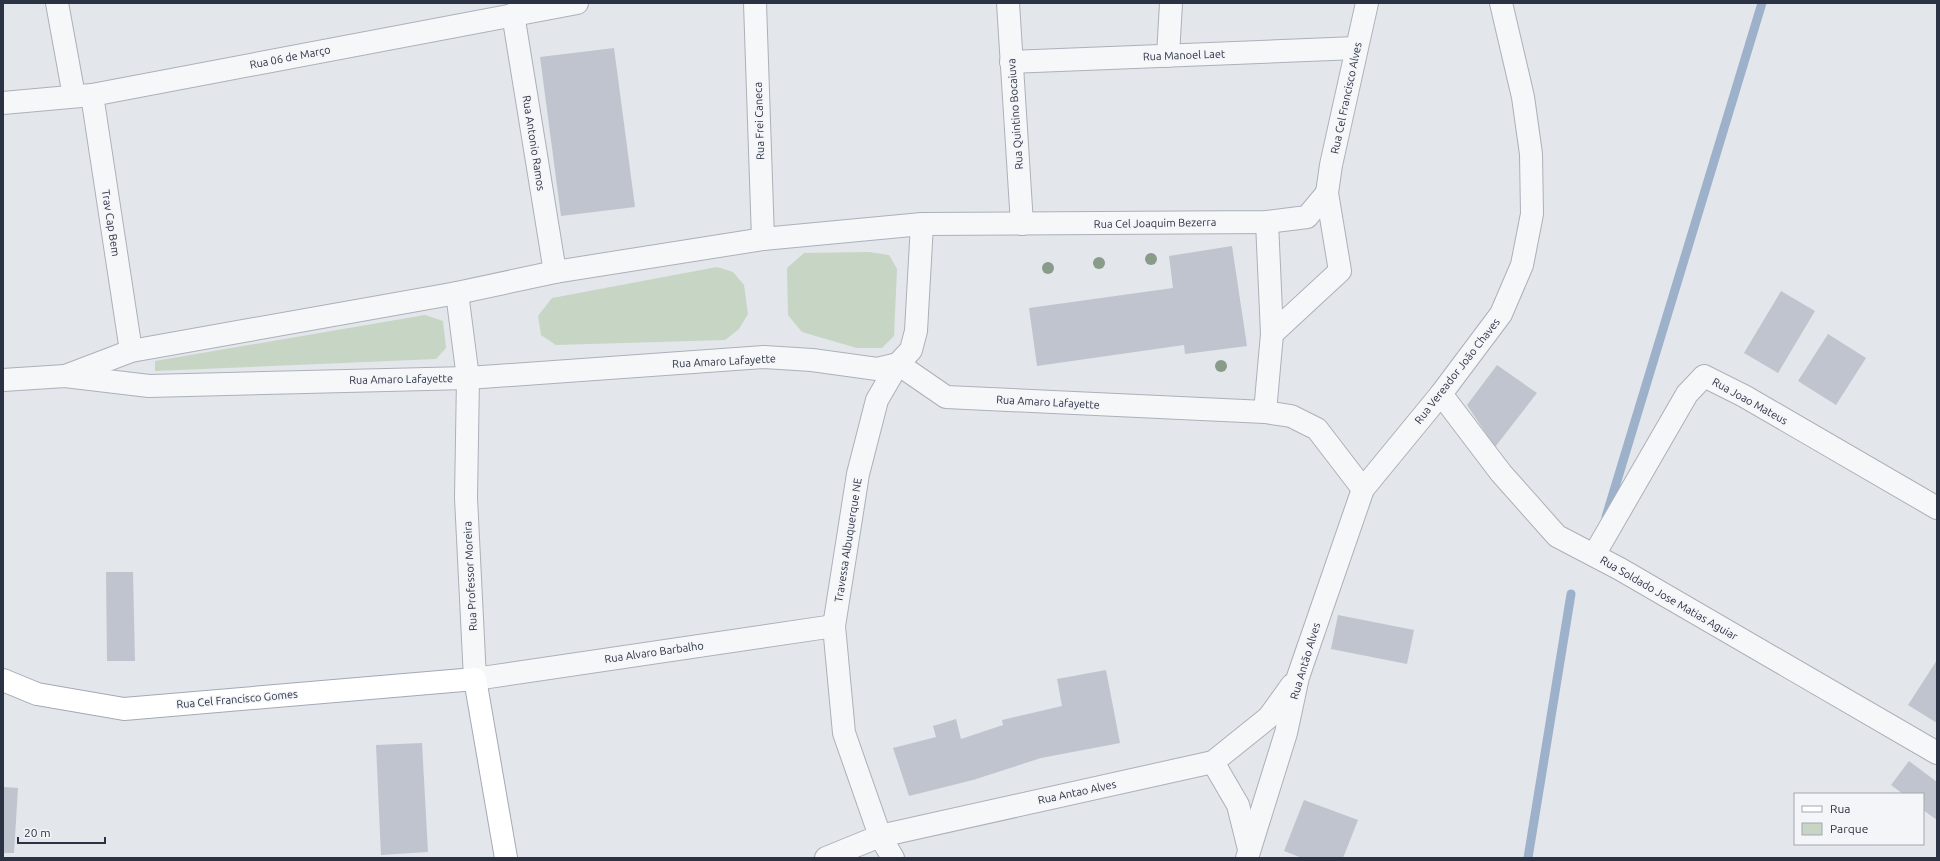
<svg xmlns="http://www.w3.org/2000/svg" width="1940" height="861" font-family="Ubuntu,sans-serif">
<style>
.green{fill:#c7d5c4}
.lines{fill:none;stroke-linecap:round;stroke-linejoin:round}
.stream{stroke:#9eb1cb;stroke-width:9}
.building{fill:#c0c4ce}
.minor-casing{stroke:#acb0b9;stroke-width:24}
.major-casing{stroke:#a2a9b7;stroke-width:24}
.minor{stroke:#f6f7f9;stroke-width:22}
.major{stroke:#fff;stroke-width:22}
.tree{fill:#889c89}
.labels{text-anchor:middle;stroke-width:3;stroke-linejoin:round;paint-order:stroke}
.street-label{font-size:11px;fill:#2b3243;stroke:#f3f5f8}
</style>
<rect width="100%" height="100%" fill="#e3e6eb"/>
<g class="green">
<polygon points="869,252 889,255 897,269 894,336 882,348 857,348 802,332 788,315 787,268 804,253"/>
<polygon points="717,267 733,272 744,285 748,314 739,329 725,340 556,345 541,335 538,316 552,298"/>
<polygon points="425,315 443,321 446,348 436,359 155,371 155,361"/>
</g>
<g class="lines">
<g class="stream">
<polyline points="1606,517 1762,3"/>
<polyline points="1528,858 1571,594"/>
</g>
</g>
<g class="building">
<polygon points="614,48 635,207 561,216 540,57"/>
<polygon points="1232,246 1247,346 1185,354 1184,345 1037,366 1029,308 1173,288 1169,256"/>
<polygon points="1781,291 1815,311 1778,373 1744,353"/>
<polygon points="1828,334 1866,358 1836,405 1798,381"/>
<polygon points="1497,365 1537,393 1495,447 1467,405"/>
<polygon points="106,572 133,572 135,661 107,661"/>
<polygon points="1338,615 1414,630 1407,664 1331,649"/>
<polygon points="1937,660 1937,723 1908,705"/>
<polygon points="1106,670 1120,743 1041,758 973,780 909,796 893,748 936,737 933,726 956,719 961,739 1003,725 1002,720 1062,706 1057,679"/>
<polygon points="422,743 428,852 381,855 376,745"/>
<polygon points="1909,761 1937,782 1937,820 1923,810 1923,794 1903,794 1891,785"/>
<polygon points="3,787 18,788 14,853 3,853"/>
<polygon points="1304,800 1358,820 1343,858 1302,858 1284,851"/>
</g>
<g class="lines">
<defs>
<g id="minor">
<polyline points="57,3 74,96"/>
<polyline points="755,3 763,239"/>
<polyline points="1008,3 1022,224"/>
<polyline points="513,14 555,272"/>
<polyline points="1168,56 1171,3"/>
<polyline points="1011,62 1356,48"/>
<polyline points="92,95 131,351"/>
<polyline points="3,103 92,95 577,3"/>
<polyline points="457,293 468,378 466,498 475,679 834,626"/>
<polyline points="1272,334 1340,271 1327,193 1331,165 1367,3"/>
<polyline points="68,375 131,351 457,293 555,272 763,239 922,224 1267,222 1307,217 1327,193"/>
<polyline points="3,380 65,376 149,386 468,378 764,357 812,360 877,369 898,364 946,397 1265,412 1291,416 1317,429 1363,489"/>
<polyline points="1441,394 1501,473 1557,536 1620,569 1937,753"/>
<polyline points="1265,412 1272,334 1267,222"/>
<polyline points="1594,555 1687,394 1704,376 1744,396 1937,508"/>
<polyline points="1213,762 1238,805 1249,849"/>
<polyline points="826,858 880,836 1213,762 1269,717 1292,685"/>
<polyline points="893,858 880,836 844,733 834,626 858,474 877,400 898,364 911,350 916,331 922,224"/>
<polyline points="1247,858 1286,733 1298,677 1363,489 1441,394 1501,314 1522,265 1532,214 1531,154 1523,97 1501,3"/>
</g>
<polyline id="major" points="3,680 37,694 124,709 475,679 506,858"/>
</defs>
<use href="#minor" class="minor-casing"/>
<use href="#major" class="major-casing"/>
<use href="#minor" class="minor"/>
<use href="#major" class="major"/>
</g>
<g class="tree">
<circle cx="1151" cy="259" r="6"/>
<circle cx="1099" cy="263" r="6"/>
<circle cx="1048" cy="268" r="6"/>
<circle cx="1221" cy="366" r="6"/>
</g>
<g class="labels">
<g class="street-label">
<text transform="translate(1184 55) rotate(-2)" y="4">Rua Manoel Laet</text>
<text transform="translate(290 57) rotate(-11)" y="4">Rua 06 de Março</text>
<text transform="translate(1346 98) rotate(-78)" y="4">Rua Cel Francisco Alves</text>
<text transform="translate(1015 114) rotate(-94)" y="4">Rua Quintino Bocaiuva</text>
<text transform="translate(759 121) rotate(-92)" y="4">Rua Frei Caneca</text>
<text transform="translate(534 143) rotate(81)" y="4">Rua Antonio Ramos</text>
<text transform="translate(111 223) rotate(81)" y="4">Trav Cap Bem</text>
<text transform="translate(1155 223) rotate(-1)" y="4">Rua Cel Joaquim Bezerra</text>
<text transform="translate(724 361) rotate(-3)" y="4">Rua Amaro Lafayette</text>
<text transform="translate(1457 371) rotate(-52)" y="4">Rua Vereador João Chaves</text>
<text transform="translate(401 379) rotate(-1)" y="4">Rua Amaro Lafayette</text>
<text transform="translate(1750 401) rotate(29)" y="4">Rua Joao Mateus</text>
<text transform="translate(1048 402) rotate(3)" y="4">Rua Amaro Lafayette</text>
<text transform="translate(848 540) rotate(-81)" y="4">Travessa Albuquerque NE</text>
<text transform="translate(470 576) rotate(-93)" y="4">Rua Professor Moreira</text>
<text transform="translate(1669 598) rotate(30)" y="4">Rua Soldado Jose Matias Aguiar</text>
<text transform="translate(654 652) rotate(-8)" y="4">Rua Alvaro Barbalho</text>
<text transform="translate(1305 661) rotate(-73)" y="4">Rua Antão Alves</text>
<text transform="translate(237 699) rotate(-5)" y="4">Rua Cel Francisco Gomes</text>
<text transform="translate(1077 792) rotate(-12)" y="4">Rua Antao Alves</text>
</g>
</g>
<rect width="1940" height="861" fill="none" stroke="#2b3243" stroke-width="8"/>
<rect x="1794" y="793" width="130" height="52" fill="#f3f5f8" stroke="#a3a7b0"/>
<rect x="1802" y="806" width="20" height="6" fill="#ffffff" stroke="#a3a7b0"/>
<text x="1830" y="813" font-size="12" fill="#2b3243">Rua</text>
<rect x="1802" y="823" width="20" height="12" fill="#c7d5c4" stroke="#a3a7b0"/>
<text x="1830" y="833" font-size="12" fill="#2b3243">Parque</text>
<path d="M18 837v6h87v-6" fill="none" stroke="#2b3243" stroke-width="2"/>
<text x="24" y="837" font-size="12" fill="#2b3243" stroke="#f3f5f8" stroke-width="3" paint-order="stroke">20 m</text>
</svg>
